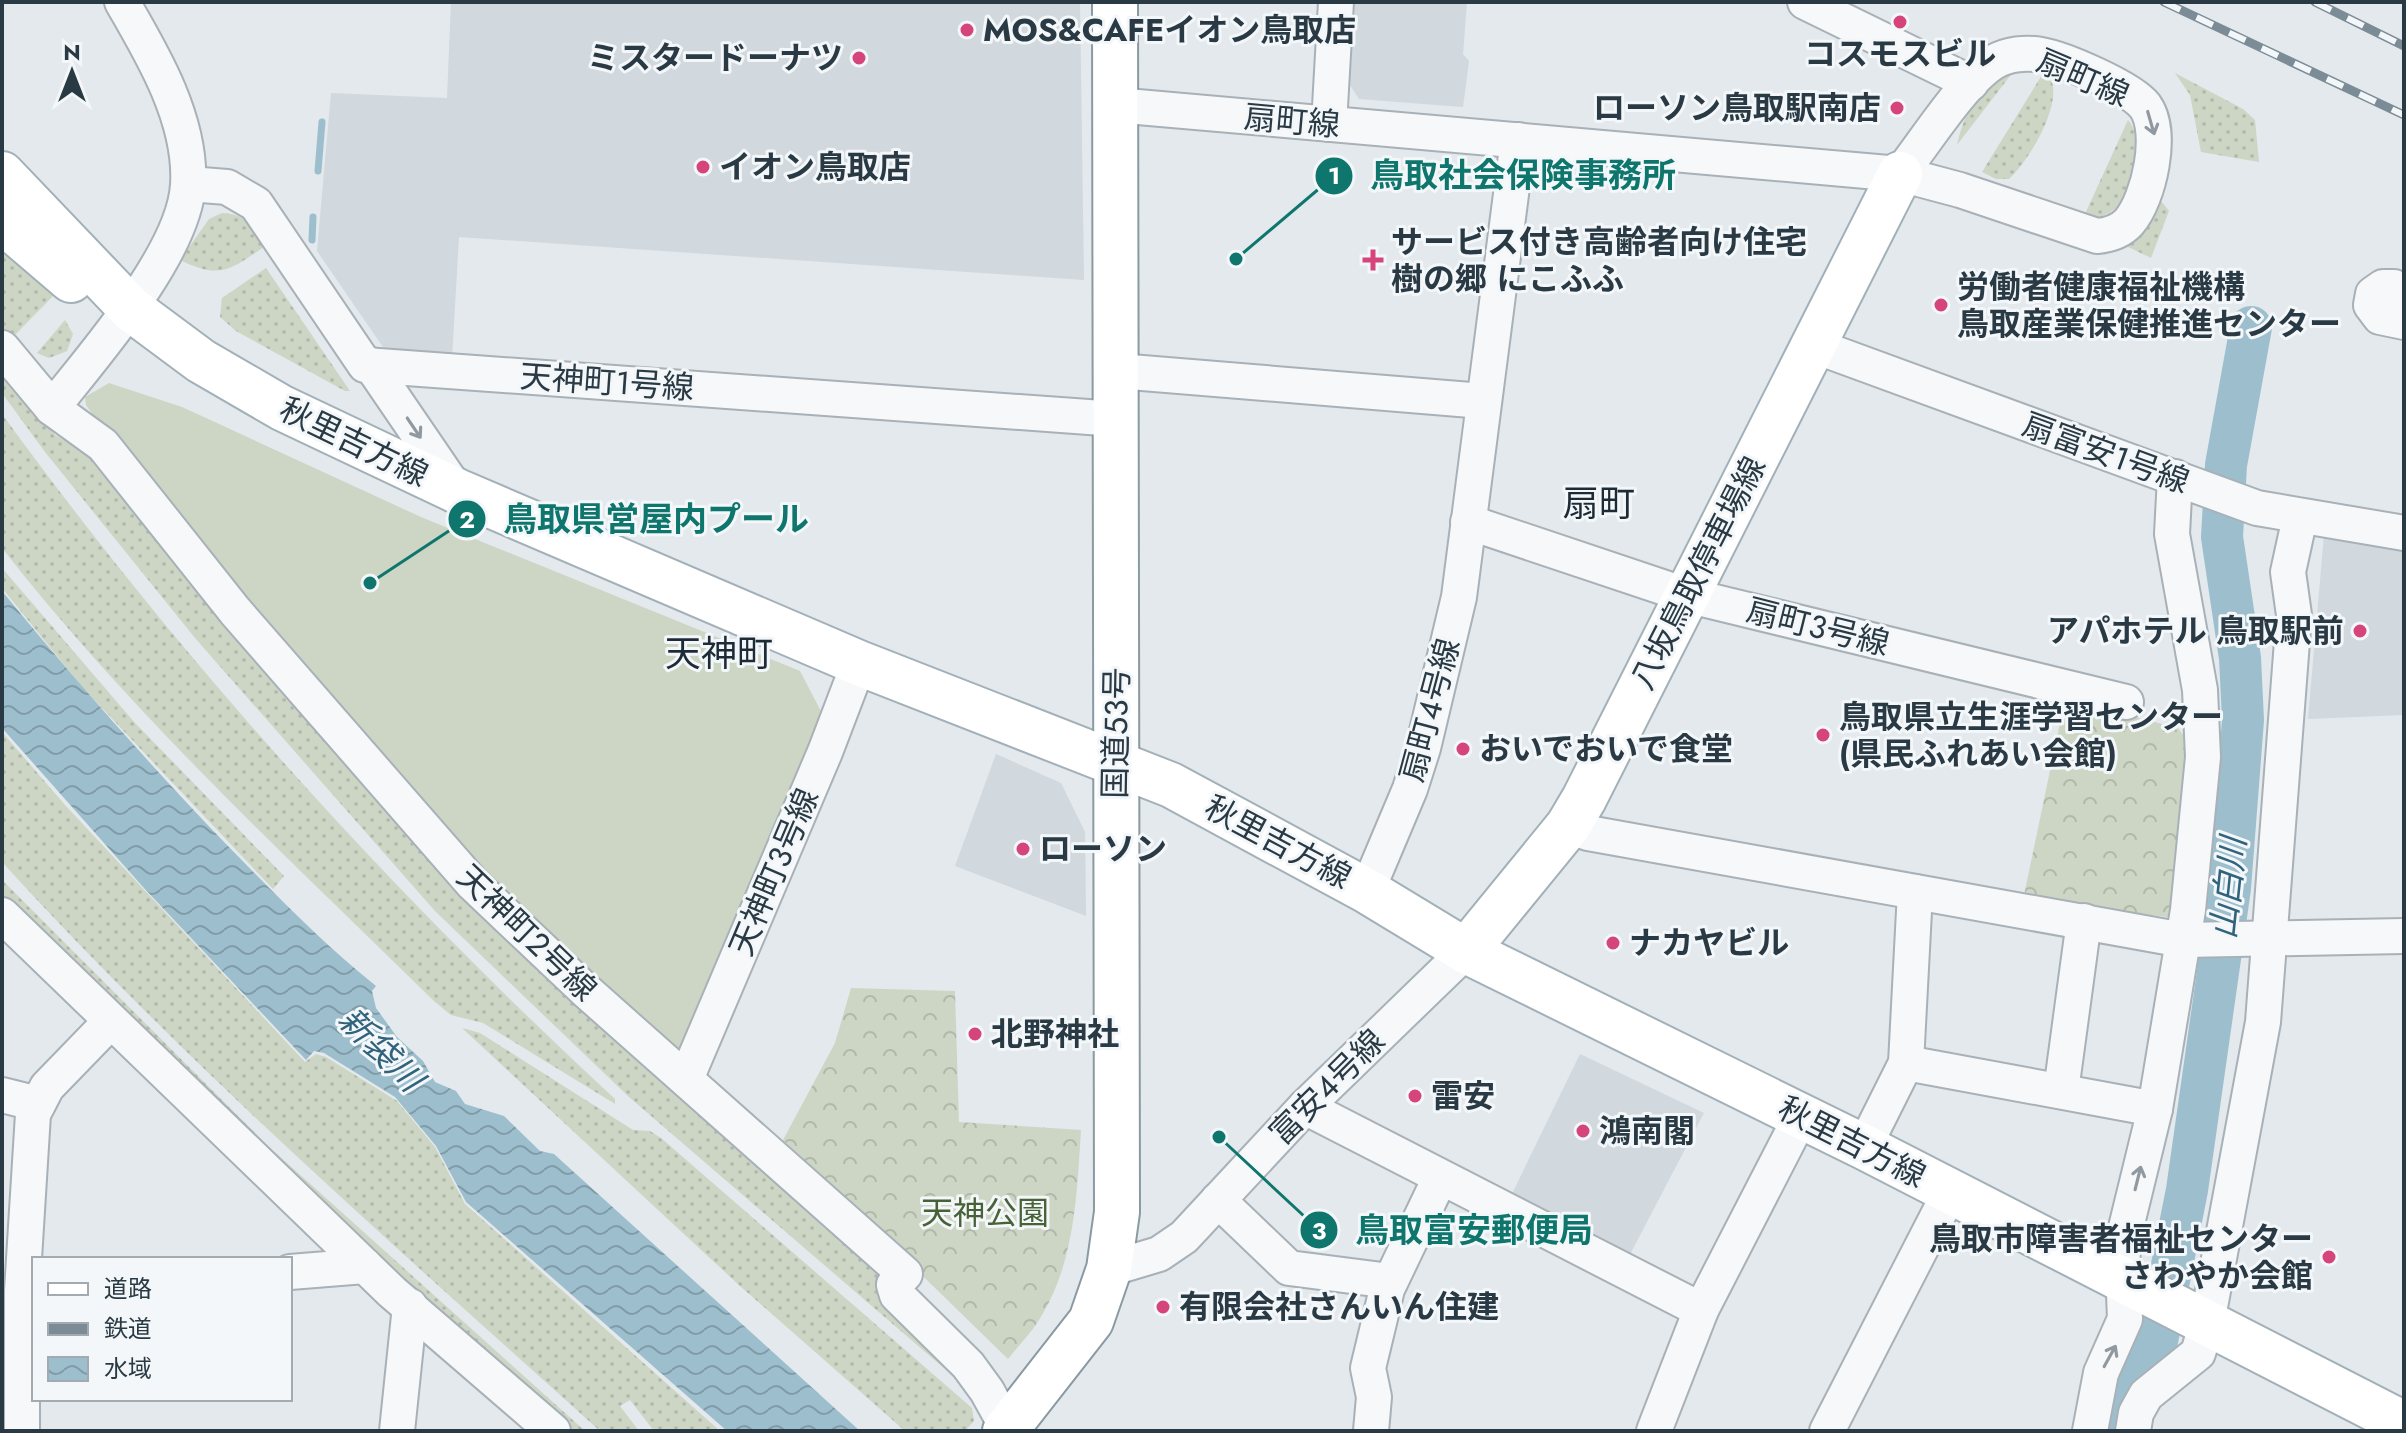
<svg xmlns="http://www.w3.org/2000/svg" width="2406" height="1433" font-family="Jost,'Noto Sans JP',sans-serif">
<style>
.built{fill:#d1d8de}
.grass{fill:url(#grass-dots)}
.forest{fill:url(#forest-crowns)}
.pitch{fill:#cdd6c4}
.water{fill:url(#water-waves)}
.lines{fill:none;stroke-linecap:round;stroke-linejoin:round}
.stream{stroke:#9dbfcd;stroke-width:7}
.river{stroke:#9dbfcd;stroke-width:42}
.minor-casing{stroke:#a8b1b7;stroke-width:38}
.major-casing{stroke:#a2b0b8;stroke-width:48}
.highway-casing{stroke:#8a9aa3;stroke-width:48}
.minor{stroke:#f7f8fa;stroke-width:34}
.major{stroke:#fff;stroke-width:44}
.highway{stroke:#fff;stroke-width:44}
.rail-casing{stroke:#7c8c97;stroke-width:9}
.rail{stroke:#f3f7f9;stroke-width:6;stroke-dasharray:18;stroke-linecap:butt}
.oneway{stroke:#9099a0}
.poi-dot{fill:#d5447a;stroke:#f3f7f9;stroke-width:3}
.labels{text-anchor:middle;stroke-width:6;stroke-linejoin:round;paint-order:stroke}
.poi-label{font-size:32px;font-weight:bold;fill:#2a3a45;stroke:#f3f7f9;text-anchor:start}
.street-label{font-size:32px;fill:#2a3a45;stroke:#f3f7f9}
.park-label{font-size:32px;fill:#486237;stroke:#f3f7f9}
.water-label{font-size:34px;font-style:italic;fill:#32637c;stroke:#f3f7f9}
.quarter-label{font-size:36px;fill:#1c2b36;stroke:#f3f7f9}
.leader{fill:none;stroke:#0f766e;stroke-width:3}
.callout-dot{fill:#0f766e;stroke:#f3f7f9;stroke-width:3}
.mark-label{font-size:24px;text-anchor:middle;font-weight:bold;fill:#fff}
.callout-label{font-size:34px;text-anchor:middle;font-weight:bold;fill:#0f766e;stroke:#f3f7f9;stroke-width:6;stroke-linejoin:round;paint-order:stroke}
</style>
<defs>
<pattern id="grass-dots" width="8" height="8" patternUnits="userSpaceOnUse" patternTransform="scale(2)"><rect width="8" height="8" fill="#cdd6c4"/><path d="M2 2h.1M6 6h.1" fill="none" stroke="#b0b8aa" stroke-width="1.8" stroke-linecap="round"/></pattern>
<pattern id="forest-crowns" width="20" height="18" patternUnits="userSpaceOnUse" patternTransform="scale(2)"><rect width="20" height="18" fill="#cdd6c4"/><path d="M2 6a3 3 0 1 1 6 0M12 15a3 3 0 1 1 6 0" fill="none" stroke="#b0b8aa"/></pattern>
<pattern id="water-waves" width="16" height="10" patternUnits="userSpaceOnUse" patternTransform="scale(2)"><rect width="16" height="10" fill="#9dbfcd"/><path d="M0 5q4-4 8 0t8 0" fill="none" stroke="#809ca8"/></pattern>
</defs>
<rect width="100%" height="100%" fill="#e3e9ec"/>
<g class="built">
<polygon points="451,2 1080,2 1084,280 459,237 452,358 393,353 383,347 317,251 331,93 447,98"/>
<polygon points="1355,2 1467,2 1463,54 1469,61 1463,107 1359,99 1350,85"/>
<polygon points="2324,535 2404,547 2404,715 2308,719"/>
<polygon points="996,754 1061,783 1085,832 1086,916 955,866"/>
<polygon points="1580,1054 1704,1113 1626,1262 1508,1202"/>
</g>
<g class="grass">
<path d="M2013 72 1957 145C1963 117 1980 76 2013 72Z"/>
<polygon points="2175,73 2243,109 2255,120 2259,162 2201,152 2190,95"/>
<path d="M2042 75 2052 82C2060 109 2029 160 2009 179H1996L1982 172Z"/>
<path d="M2128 120C2145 138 2135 187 2119 205 2113 211 2106 215 2097 218L2085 214Z"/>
<polygon points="2157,196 2169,211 2151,258 2122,244"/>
<path d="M222 213C246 214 254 227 267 245 232 268 222 281 180 260L209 219Z"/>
<polygon points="2,246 55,294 10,340 2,330"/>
<polygon points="266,268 350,391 345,391 236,331 220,317 222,298"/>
<polygon points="65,320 73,334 67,351 49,358 37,353"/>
<polygon points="2,371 55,435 104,462 164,546 239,642 448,881 672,1089 883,1274 981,1400 629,1097 435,911 195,638 45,452 2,393"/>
<path d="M2 414C182 662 390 891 615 1099V1104L483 1023 451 1015 435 1002C286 856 131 713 2 548Z"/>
<polygon points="2,568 135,723 284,876 273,889 82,687 2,588"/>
<path d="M2 732 65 805 305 1062 316 1054 326 1057 397 1101 435 1147 465 1204 720 1431H654L630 1400 620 1406 639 1431H600C396 1247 187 1065 2 862Z"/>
<path d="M2 880 268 1146 585 1431H573C374 1262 183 1083 2 895Z"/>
<polygon points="462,1028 480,1033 633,1130 650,1131 661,1138 972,1408 974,1421 965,1431 905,1431 740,1286"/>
</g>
<g class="forest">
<polygon points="2065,699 2178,728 2191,746 2177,908 2168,917 2023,900"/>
<path d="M851 988 955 991 959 1122 1081 1130C1077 1193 1075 1260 1042 1315 1033 1331 1019 1345 1008 1359L783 1140 835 1043Z"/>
</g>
<polygon class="pitch" points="109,383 182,407 421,517 800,671 825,719 684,1061 476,875 108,436 86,405 85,397"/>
<path class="water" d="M2 591C73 678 147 762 225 843 274 893 322 943 376 986L372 991 376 1008 397 1037 423 1061 435 1082 456 1091 465 1104 504 1116 540 1151 554 1154 860 1431H727L466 1202 436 1146 395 1097 324 1053 314 1051 306 1060 143 887 2 728Z"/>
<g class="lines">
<g class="stream">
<polyline points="318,171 322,122"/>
<polyline points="312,240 313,217"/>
</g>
<polyline class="river" points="2111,1431 2119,1385 2155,1351 2187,1190 2230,888 2243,720 2240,658 2222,537 2226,465 2251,327"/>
<defs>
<g id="minor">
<polyline points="1805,2 1971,83"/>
<path d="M1115 105 1900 174 1960 190 2097 236C2109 235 2120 232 2129 222 2149 199 2164 132 2145 106 2131 88 2064 59 2041 55 2026 52 2008 54 1994 62 1963 81 1924 144 1900 174"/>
<polyline points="1329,124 1336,2"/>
<polyline points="189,184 227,187 256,204 365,365 1116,419"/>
<polyline points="2404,297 2394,287 2383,287 2373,294 2371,305 2380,317 2404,322"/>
<polyline points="1815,346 2257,508 2404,533"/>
<polyline points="2,348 52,408 103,445 235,611 473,884 585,990 905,1274 894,1285 897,1295 968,1365 987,1391 1009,1431"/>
<polyline points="371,365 457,491"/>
<polyline points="1118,371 1483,401"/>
<path d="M52 408C94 355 184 253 188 185 192 121 153 55 122 2"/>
<polyline points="1468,522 1686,595 2126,702"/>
<polyline points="1568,826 1588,833 2183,940 2404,936"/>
<polyline points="1367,891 1410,789 1423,748 1459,597 1518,140"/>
<polyline points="2,915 392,1292 553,1431"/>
<polyline points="1906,1063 2155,1109"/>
<polyline points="686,1079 825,752 859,663"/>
<polyline points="2061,1091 2084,921"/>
<polyline points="2,1095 38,1104"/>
<polyline points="1305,1107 1701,1310"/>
<polyline points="1864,1147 1906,1063 1915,892"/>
<polyline points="1218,1200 1289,1268 1390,1281"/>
<polyline points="1109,1269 1159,1254 1184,1237 1305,1107 1466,951"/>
<polyline points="290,1272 365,1266"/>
<polyline points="22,1431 22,1291 33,1114 47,1087 110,1022"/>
<polyline points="397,1431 410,1306"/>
<polyline points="1371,1431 1374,1397 1368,1368 1387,1289 1440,1178"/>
<polyline points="1654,1431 1701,1310 1801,1116"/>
<polyline points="1827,1431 1950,1192"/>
<polyline points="2090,1431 2101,1373 2125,1319 2122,1244 2155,1109 2188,910 2203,757 2200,690 2172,534 2175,477"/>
<polyline points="2133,1431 2136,1413 2146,1395 2198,1353 2207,1323 2263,1022 2294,615 2288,572 2300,517"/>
</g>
<g id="major">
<polyline points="2,174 131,309 201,361 282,408 457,491 859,663 1171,785 1367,891 1466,951 1864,1147 2404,1424"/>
<polyline points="2,221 71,280"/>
<polyline points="1466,951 1568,826 1584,799 1900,174"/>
</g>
<polyline id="highway" points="1005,1431 1091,1321 1109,1269 1117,1212 1115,2"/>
</defs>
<use href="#minor" class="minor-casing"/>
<use href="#major" class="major-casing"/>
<use href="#highway" class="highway-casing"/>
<use href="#minor" class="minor"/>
<use href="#major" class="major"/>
<use href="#highway" class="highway"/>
<defs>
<g id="rail">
<polyline points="2164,2 2404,115"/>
<polyline points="2315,2 2404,46"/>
</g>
</defs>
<use href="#rail" class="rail-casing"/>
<use href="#rail" class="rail"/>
</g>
<defs><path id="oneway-shaft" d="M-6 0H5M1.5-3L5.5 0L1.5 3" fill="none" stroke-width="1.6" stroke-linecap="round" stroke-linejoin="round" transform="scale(2)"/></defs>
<g class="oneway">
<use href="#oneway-shaft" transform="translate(2151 123) rotate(74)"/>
<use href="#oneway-shaft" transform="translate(414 428) rotate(56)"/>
<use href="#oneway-shaft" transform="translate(2138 1178) rotate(-76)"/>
<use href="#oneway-shaft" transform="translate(2110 1356) rotate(-61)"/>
</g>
<g class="poi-dot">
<circle cx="1900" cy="22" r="8"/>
<circle cx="967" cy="30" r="8"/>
<circle cx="859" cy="58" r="8"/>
<circle cx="1897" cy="108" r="8"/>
<circle cx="703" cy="167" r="8"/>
<path d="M1369 248h8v8h8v8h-8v8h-8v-8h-8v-8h8z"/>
<circle cx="1941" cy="305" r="8"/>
<circle cx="2360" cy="631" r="8"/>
<circle cx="1823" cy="735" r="8"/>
<circle cx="1463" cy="749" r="8"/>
<circle cx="1023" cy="849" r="8"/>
<circle cx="1613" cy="943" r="8"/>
<circle cx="975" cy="1034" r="8"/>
<circle cx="1415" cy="1096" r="8"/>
<circle cx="1583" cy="1131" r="8"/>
<circle cx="2329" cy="1257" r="8"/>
<circle cx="1163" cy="1307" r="8"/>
</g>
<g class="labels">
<g class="poi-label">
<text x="983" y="41">MOS&amp;CAFEイオン鳥取店</text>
<text x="1900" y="65" text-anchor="middle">コスモスビル</text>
<text x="843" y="69" text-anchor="end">ミスタードーナツ</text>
<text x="1881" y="119" text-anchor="end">ローソン鳥取駅南店</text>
<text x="719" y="178">イオン鳥取店</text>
<text x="1391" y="253">サービス付き高齢者向け住宅<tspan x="1391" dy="37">樹の郷 にこふふ</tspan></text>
<text x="1957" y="298">労働者健康福祉機構<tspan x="1957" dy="37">鳥取産業保健推進センター</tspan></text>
<text x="2344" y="642" text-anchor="end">アパホテル 鳥取駅前</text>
<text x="1839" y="728">鳥取県立生涯学習センター<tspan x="1839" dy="37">(県民ふれあい会館)</tspan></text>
<text x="1479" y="760">おいでおいで食堂</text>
<text x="1039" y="860">ローソン</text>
<text x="1629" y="954">ナカヤビル</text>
<text x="991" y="1045">北野神社</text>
<text x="1431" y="1107">雷安</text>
<text x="1599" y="1142">鴻南閣</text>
<text x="2313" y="1250" text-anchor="end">鳥取市障害者福祉センター<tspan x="2313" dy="37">さわやか会館</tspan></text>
<text x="1179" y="1318">有限会社さんいん住建</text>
</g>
<g class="street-label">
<text transform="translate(2083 78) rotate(23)" y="11">扇町線</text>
<text transform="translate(1292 121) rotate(5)" y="11">扇町線</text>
<text transform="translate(607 382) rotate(4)" y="11">天神町1号線</text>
<text transform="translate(354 442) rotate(26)" y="11">秋里吉方線</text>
<text transform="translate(2106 453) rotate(20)" y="11">扇富安1号線</text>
<text transform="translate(1698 573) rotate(-63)" y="11">八坂鳥取停車場線</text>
<text transform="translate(1818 627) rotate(14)" y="11">扇町3号線</text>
<text transform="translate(1430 710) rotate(-75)" y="11">扇町4号線</text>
<text transform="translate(1116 733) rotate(-89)" y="11">国道53号</text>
<text transform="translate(1278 842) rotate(28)" y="11">秋里吉方線</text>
<text transform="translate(774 872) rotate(-67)" y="11">天神町3号線</text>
<text transform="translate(527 933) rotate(44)" y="11">天神町2号線</text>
<text transform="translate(1327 1087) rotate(-45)" y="11">富安4号線</text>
<text transform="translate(1852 1142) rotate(27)" y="11">秋里吉方線</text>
</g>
<g class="park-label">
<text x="985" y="1224">天神公園</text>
</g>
<g class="water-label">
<text transform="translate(2228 888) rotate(-84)" y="12">山白川</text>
<text transform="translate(381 1049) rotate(45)" y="12">新袋川</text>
</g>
<g class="quarter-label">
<text x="1599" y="516">扇町</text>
<text x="719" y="666">天神町</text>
</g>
</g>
<path class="leader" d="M1236 259L1334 176M370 583L467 519M1219 1137L1319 1230"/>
<g class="callout-dot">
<circle cx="1236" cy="259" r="8"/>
<circle cx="370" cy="583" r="8"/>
<circle cx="1219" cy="1137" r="8"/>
<circle cx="1334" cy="176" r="20"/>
<circle cx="467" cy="519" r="20"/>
<circle cx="1319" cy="1230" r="20"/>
</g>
<g class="mark-label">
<text x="1334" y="184">1</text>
<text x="467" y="528">2</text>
<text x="1319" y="1239">3</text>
</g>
<g class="callout-label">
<text x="1523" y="187">鳥取社会保険事務所</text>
<text x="656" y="531">鳥取県営屋内プール</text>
<text x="1474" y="1242">鳥取富安郵便局</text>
</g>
<rect width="2406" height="1433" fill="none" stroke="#2a3a45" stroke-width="8"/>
<rect x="32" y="1257" width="260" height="144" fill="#f3f7f9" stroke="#a3abb1" stroke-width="2"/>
<rect x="48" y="1283" width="40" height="12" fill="#ffffff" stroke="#a3abb1" stroke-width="2"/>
<text x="104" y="1297" font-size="24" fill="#2a3a45">道路</text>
<rect x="48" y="1323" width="40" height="12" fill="#7c8c97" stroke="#a3abb1" stroke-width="2"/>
<text x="104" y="1337" font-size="24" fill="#2a3a45">鉄道</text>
<rect x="48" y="1357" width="40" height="24" fill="url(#water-waves)" stroke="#a3abb1" stroke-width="2"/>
<text x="104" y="1377" font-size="24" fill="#2a3a45">水域</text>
<g transform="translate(72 72)" stroke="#f3f7f9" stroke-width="6" paint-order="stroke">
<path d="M0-6L14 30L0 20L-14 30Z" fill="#2a3a45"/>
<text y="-12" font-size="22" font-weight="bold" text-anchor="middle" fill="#2a3a45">N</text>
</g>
</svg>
